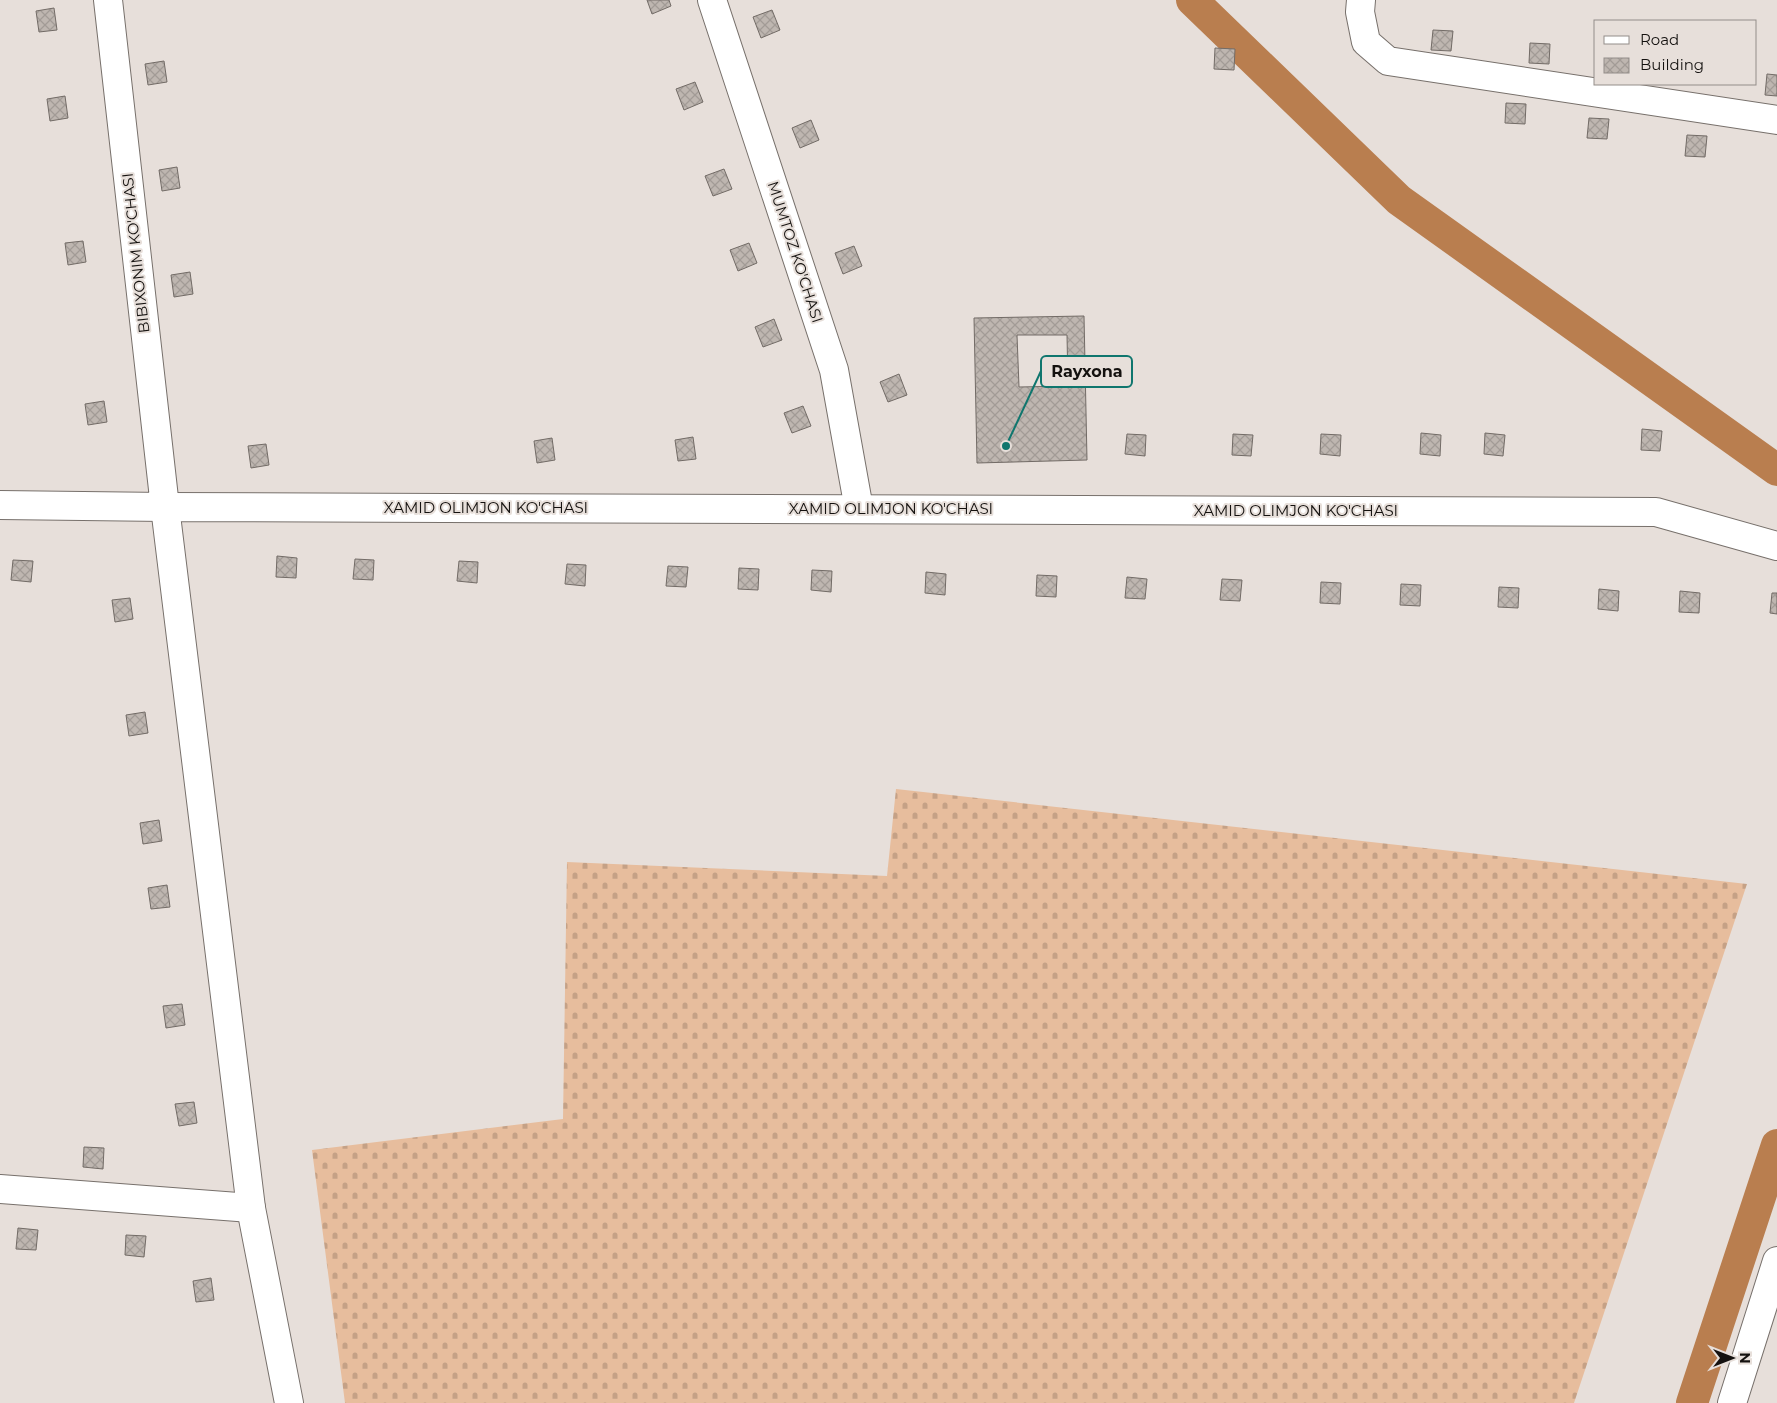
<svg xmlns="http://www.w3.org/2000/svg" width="1777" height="1403" font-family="Montserrat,sans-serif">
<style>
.cemetery{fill:url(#cemetery-stones)}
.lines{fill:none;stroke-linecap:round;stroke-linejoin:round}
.canal{stroke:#b97e4f;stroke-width:32}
.building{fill:url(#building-cross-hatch);stroke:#726b66;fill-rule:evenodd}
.minor-casing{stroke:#77706b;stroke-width:30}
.secondary-casing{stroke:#77706b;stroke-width:30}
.minor{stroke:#fff;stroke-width:28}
.secondary{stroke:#fff;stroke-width:28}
.labels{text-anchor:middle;stroke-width:4;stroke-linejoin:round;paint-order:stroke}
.street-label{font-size:15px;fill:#14110f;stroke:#e7dfda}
.leader{fill:none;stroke:#0f766e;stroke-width:2}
.callout-dot{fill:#0f766e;stroke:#e7dfda;stroke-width:2}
.callout{fill:#e7dfda;stroke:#0f766e;stroke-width:2}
.callout-label{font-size:16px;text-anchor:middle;font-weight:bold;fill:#14110f}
</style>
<defs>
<pattern id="cemetery-stones" width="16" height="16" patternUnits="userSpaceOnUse" patternTransform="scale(1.25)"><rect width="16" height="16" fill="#e7bd9d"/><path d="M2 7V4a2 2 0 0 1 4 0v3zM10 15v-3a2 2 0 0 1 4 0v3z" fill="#c5a186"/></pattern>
<pattern id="building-cross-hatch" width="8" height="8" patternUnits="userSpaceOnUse" patternTransform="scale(1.25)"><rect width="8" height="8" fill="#beb6b0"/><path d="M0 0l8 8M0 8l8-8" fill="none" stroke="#a29b96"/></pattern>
</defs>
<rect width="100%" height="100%" fill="#e7dfda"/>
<polygon class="cemetery" points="896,789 1747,884 1574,1403 345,1403 312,1150 563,1119 567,862 887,876"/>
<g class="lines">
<g class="canal">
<polyline points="1192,0 1399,200 1777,470"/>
<polyline points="1692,1403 1777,1145"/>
</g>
</g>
<g class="building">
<polygon points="647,0 669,0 671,6 652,14"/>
<polygon points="54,8 57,30 39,32 36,11"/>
<polygon points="772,10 780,30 761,38 753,17"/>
<polygon points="1433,30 1453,31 1451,51 1431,50"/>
<polygon points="1530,43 1550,44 1549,64 1529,63"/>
<polygon points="1215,48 1235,49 1234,70 1214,69"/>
<polygon points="164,61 167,82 148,85 145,64"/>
<polygon points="1767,74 1777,75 1777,96 1765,95"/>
<polygon points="695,82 703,102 684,110 676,89"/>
<polygon points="65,96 68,118 50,121 47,99"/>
<polygon points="1506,103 1526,104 1525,124 1505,123"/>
<polygon points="1589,118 1609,119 1607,139 1587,138"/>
<polygon points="811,120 819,140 800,148 792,128"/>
<polygon points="1687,135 1707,136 1705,157 1685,156"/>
<polygon points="177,167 180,188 162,191 159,170"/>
<polygon points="724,169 732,189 713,196 705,176"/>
<polygon points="83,241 86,262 68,265 65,243"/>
<polygon points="749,243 757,263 738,271 730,250"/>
<polygon points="854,246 862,266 843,274 835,253"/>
<polygon points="190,272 193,294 174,297 171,275"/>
<path d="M1084 316 1087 460 977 463 974 318ZM1017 335H1067L1068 386 1019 387Z"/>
<polygon points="774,319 782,340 763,347 755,327"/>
<polygon points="899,374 907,395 888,402 880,382"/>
<polygon points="104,401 107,422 88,425 85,404"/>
<polygon points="803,406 811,426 792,433 784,413"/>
<polygon points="1642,429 1662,431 1660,451 1641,450"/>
<polygon points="1421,433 1441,435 1440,456 1420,454"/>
<polygon points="1485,433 1505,435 1503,456 1484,454"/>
<polygon points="1127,434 1146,435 1145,456 1125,454"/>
<polygon points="1233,434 1253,435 1251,456 1232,455"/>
<polygon points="1321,434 1341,435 1340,456 1320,454"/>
<polygon points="693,437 696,459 678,461 675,440"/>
<polygon points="552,438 555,460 537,463 534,441"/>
<polygon points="266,444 269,465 251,468 248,446"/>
<polygon points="277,556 297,558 296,578 276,577"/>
<polygon points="355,559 374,560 373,580 353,579"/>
<polygon points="13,560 33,561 31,582 11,580"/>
<polygon points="459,561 478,562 477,583 457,581"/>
<polygon points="567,564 586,565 585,586 565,584"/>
<polygon points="668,566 688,567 686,587 666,586"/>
<polygon points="739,568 759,569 758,590 738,589"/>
<polygon points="812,570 832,571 831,592 811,590"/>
<polygon points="926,572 946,574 945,595 925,593"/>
<polygon points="1037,575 1057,576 1056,597 1036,596"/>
<polygon points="1127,577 1147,579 1145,599 1125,598"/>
<polygon points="1222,579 1242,580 1240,601 1220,600"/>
<polygon points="1321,582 1341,583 1340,604 1320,603"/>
<polygon points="1401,584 1421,585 1420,606 1400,605"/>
<polygon points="1499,587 1519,588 1518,608 1498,607"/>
<polygon points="1599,589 1619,591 1618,611 1598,609"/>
<polygon points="1680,591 1700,593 1699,613 1679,612"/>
<polygon points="1772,593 1777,593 1777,614 1770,613"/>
<polygon points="130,598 133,619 115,622 112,600"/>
<polygon points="145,712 148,733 129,736 126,715"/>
<polygon points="159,820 162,841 143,844 140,823"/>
<polygon points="167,885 170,907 151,909 148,888"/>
<polygon points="182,1004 185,1025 166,1028 163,1006"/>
<polygon points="194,1102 197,1123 179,1126 175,1104"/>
<polygon points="84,1147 104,1148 103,1169 83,1167"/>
<polygon points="18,1228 38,1230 36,1250 16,1249"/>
<polygon points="126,1235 146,1236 144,1257 125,1255"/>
<polygon points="211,1278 214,1300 196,1302 193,1281"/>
</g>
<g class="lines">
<defs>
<g id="minor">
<polyline points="712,0 834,370 859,509"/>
<polyline points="1361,0 1360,12 1366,42 1388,61 1777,120"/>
<polyline points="0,1189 251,1208"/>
<polyline points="289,1403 251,1208 165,507 1656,512 1777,546"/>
<polyline points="1732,1403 1777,1261"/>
</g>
<polyline id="secondary" points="0,505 165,507 108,0"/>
</defs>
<use href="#minor" class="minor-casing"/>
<use href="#secondary" class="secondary-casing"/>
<use href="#minor" class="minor"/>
<use href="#secondary" class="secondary"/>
</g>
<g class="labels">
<g class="street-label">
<text transform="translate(795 252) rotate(72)" y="5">MUMTOZ KO'CHASI</text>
<text transform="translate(136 253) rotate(-96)" y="5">BIBIXONIM KO'CHASI</text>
<text x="486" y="513">XAMID OLIMJON KO'CHASI</text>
<text x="891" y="514">XAMID OLIMJON KO'CHASI</text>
<text x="1296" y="516">XAMID OLIMJON KO'CHASI</text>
</g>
</g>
<path class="leader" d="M1006 446L1041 371"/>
<circle class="callout-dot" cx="1006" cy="446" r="5"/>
<rect class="callout" x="1041" y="356" width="91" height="31" rx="5"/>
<g class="callout-label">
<text x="1087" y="377">Rayxona</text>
</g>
<rect x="1594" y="20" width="162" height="65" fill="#e7dfda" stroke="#938d89"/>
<rect x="1604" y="36" width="25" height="8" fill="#ffffff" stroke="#938d89"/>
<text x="1640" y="45" font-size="15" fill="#14110f">Road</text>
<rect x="1604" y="58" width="25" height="15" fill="url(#building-cross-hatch)" stroke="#938d89"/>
<text x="1640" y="70" font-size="15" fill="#14110f">Building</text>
<g transform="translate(1732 1358) rotate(90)" stroke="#e7dfda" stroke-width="4" paint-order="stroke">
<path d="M0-4L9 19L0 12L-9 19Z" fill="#14110f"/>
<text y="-8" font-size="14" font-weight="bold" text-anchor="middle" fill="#14110f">N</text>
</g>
</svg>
